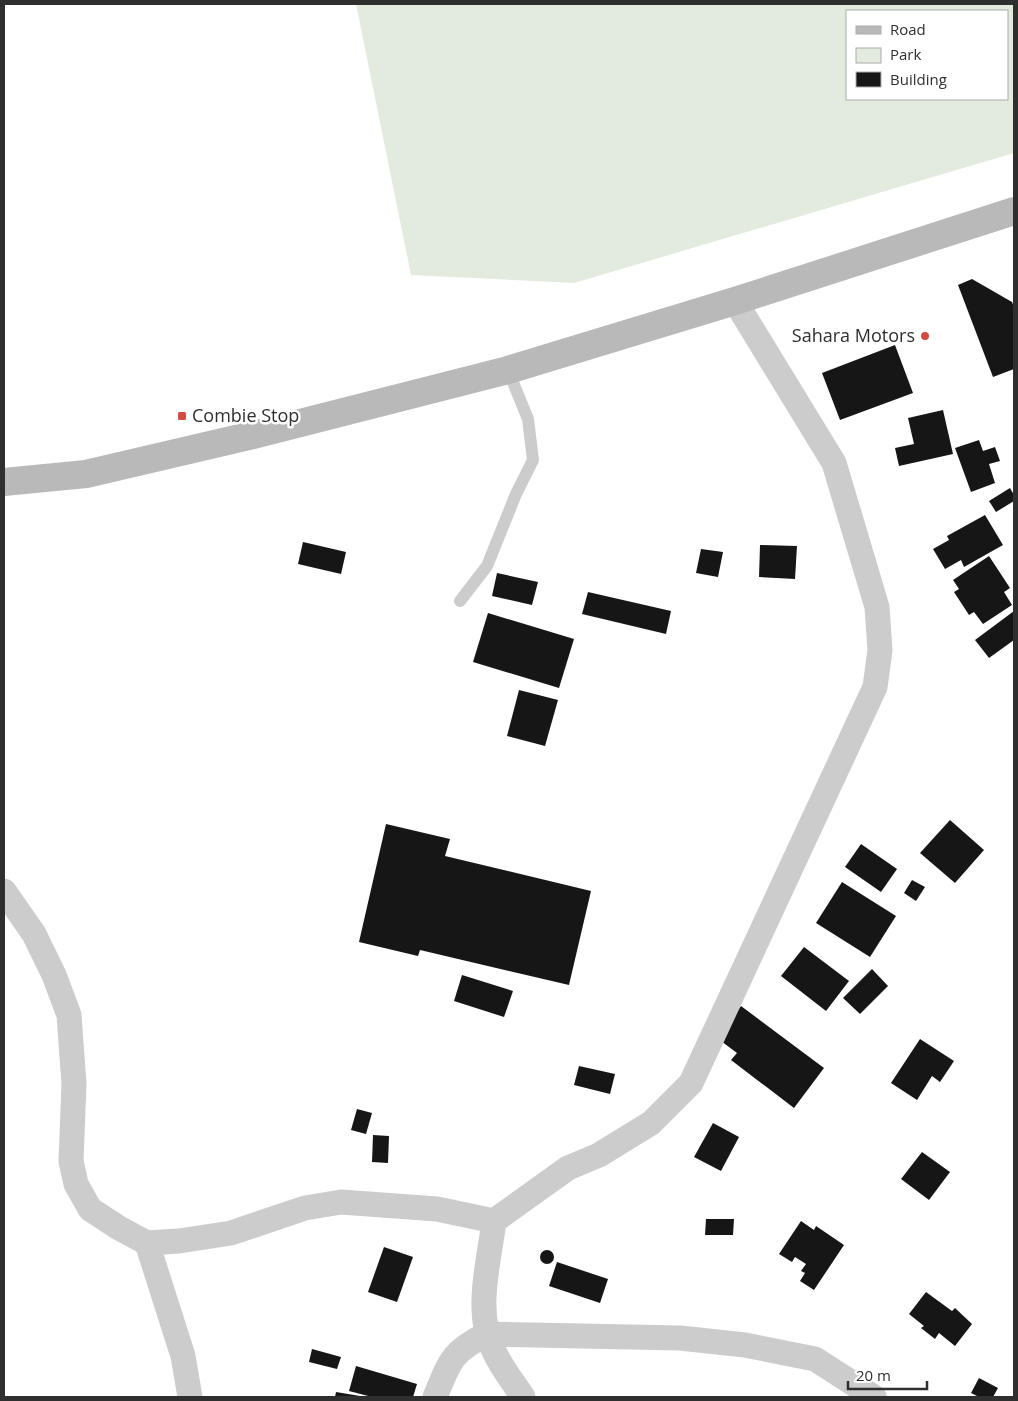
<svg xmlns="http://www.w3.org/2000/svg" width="1018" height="1401" font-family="'Open Sans',sans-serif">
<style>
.green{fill:#e3eade;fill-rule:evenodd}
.building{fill:#161616}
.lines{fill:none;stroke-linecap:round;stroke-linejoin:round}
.lane{stroke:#ccc;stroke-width:12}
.street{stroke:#ccc;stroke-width:25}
.secondary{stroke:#b9b9b9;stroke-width:28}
.poi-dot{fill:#d24b44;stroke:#fff;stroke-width:2}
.labels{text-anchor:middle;stroke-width:5;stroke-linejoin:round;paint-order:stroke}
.poi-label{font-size:18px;fill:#2f2f2f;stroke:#fff;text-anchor:end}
</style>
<rect width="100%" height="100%" fill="#fff"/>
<path class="green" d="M356 4H1014V153L574 283 411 275ZM847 11H1007V99H847Z"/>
<g class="building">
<polygon points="972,279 1012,302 1014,307 1014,369 993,377 958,285"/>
<polygon points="895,345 913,393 840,420 822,373"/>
<polygon points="943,410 953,454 899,466 895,448 914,444 908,418"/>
<polygon points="979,440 983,451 995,447 1000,461 989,464 995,483 971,492 955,448"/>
<polygon points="1010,488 1014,495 1014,501 996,512 989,501"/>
<polygon points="985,515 1003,545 964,567 961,560 945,569 933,549 949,540 947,536"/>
<polygon points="303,542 346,552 341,574 298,564"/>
<polygon points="760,545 797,546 795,579 759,577"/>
<polygon points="701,549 723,552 718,577 696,573"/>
<polygon points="989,556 1010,588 1004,592 1012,605 983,624 974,612 969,615 954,592 959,589 953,580"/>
<polygon points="497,573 538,582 532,605 492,596"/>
<polygon points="588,592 671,611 666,634 582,614"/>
<polygon points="1014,611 1014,640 989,658 975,640"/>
<polygon points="488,613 574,639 559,688 473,662"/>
<polygon points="519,690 558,700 545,746 507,736"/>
<polygon points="950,820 984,850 955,883 920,853"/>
<polygon points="386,824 450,839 445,856 591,891 569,985 420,950 418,956 359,942"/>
<polygon points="861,844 897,869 881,892 845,867"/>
<polygon points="912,880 925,887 916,901 904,893"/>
<polygon points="842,882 896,916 870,957 816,923"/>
<polygon points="804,947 849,981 826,1011 781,976"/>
<polygon points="872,969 888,986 860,1014 843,998"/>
<polygon points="462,975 513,991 504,1017 454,1001"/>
<polygon points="741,1006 824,1068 794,1108 731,1060 737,1053 717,1038"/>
<polygon points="920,1039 954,1061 940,1082 932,1076 917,1100 891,1083"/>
<polygon points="579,1066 615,1074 610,1094 574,1085"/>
<polygon points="357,1109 372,1113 366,1134 351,1130"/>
<polygon points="713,1123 739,1137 721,1171 694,1157"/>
<polygon points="373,1135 389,1136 388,1163 372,1162"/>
<polygon points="922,1152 950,1172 929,1200 901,1179"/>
<polygon points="706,1219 734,1219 733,1235 705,1235"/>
<polygon points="801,1221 814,1230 816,1226 844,1245 814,1290 800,1281 805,1273 801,1271 806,1264 795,1257 792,1262 779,1254"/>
<polygon points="384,1247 413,1257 397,1302 368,1292"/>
<circle cx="547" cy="1257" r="7"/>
<polygon points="557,1262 608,1279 600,1303 549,1286"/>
<polygon points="926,1292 952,1311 955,1308 972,1324 955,1346 939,1333 935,1339 921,1328 924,1326 909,1314"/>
<polygon points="312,1349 341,1357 337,1369 309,1362"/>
<polygon points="356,1366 417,1384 413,1397 372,1397 349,1391"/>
<polygon points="979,1378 998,1388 993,1397 979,1397 971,1393"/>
<polygon points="336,1392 360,1396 360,1397 335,1397"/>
</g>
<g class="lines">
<polyline class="lane" points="460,601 487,566 516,494 533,460 528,419 508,370"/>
<g class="street">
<polyline points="4,891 34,934 54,975 69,1015 74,1084 71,1161 76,1184 90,1209 119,1228 147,1243 179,1241 231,1233 305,1208 341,1202 437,1209 494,1221 568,1168 599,1155 651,1123 691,1083 875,687 880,650 877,607 834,463 735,301"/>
<path d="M494 1221C489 1262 474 1313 494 1351 501 1367 513 1382 523 1397"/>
<polyline points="147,1243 183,1356 190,1397"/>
<path d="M435 1397C450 1361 451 1352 487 1334L680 1338 745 1345 815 1359 874 1397"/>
</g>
<polyline class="secondary" points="4,482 86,474 253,435 508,370 735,301 1014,211"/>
</g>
<g class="poi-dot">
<circle cx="925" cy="336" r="5"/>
<rect x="177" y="411" width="10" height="10" rx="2.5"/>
</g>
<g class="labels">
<g class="poi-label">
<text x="915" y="342">Sahara Motors</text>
<text x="192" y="422" text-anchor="start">Combie Stop</text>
</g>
</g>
<rect width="1018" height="1401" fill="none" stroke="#2f2f2f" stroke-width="10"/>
<rect x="846" y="10" width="162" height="90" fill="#ffffff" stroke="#acacac"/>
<rect x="856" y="26" width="25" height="8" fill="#b9b9b9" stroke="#acacac"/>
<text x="890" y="35" font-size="15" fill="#2f2f2f">Road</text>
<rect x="856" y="48" width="25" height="15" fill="#e3eade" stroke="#acacac"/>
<text x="890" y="60" font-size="15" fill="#2f2f2f">Park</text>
<rect x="856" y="72" width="25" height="15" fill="#161616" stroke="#acacac"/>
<text x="890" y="85" font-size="15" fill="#2f2f2f">Building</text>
<path d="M848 1381v8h79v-8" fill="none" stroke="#2f2f2f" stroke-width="2.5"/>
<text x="856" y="1381" font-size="15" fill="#2f2f2f" stroke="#ffffff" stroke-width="4" paint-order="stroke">20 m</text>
</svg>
